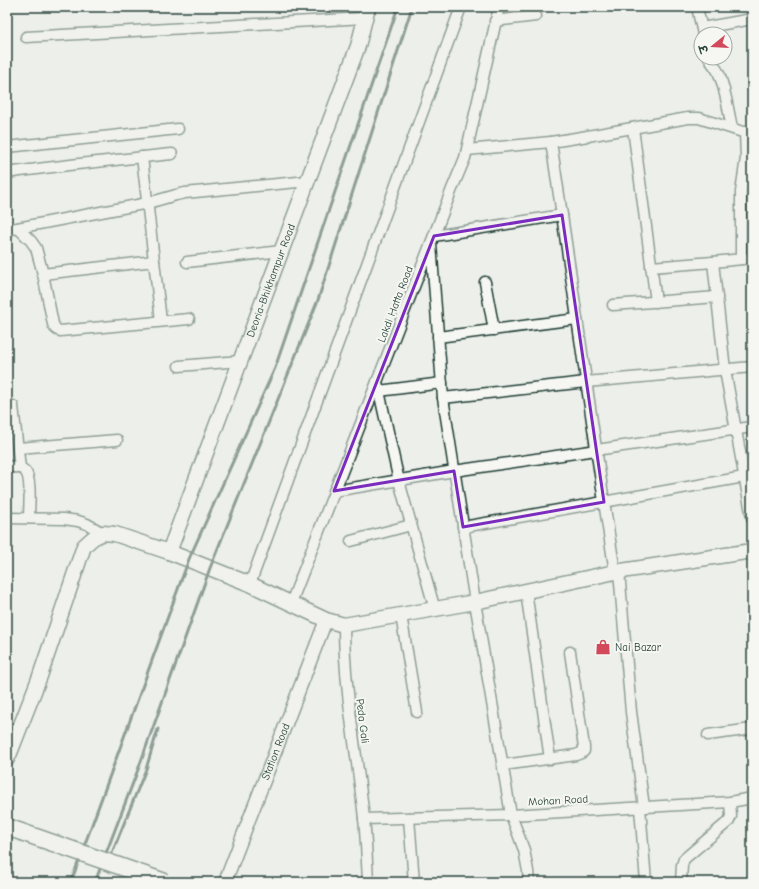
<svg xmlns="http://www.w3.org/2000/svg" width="759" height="889" font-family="'Comic Neue','Playpen Sans Deva',sans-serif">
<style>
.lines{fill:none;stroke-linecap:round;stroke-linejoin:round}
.minor-casing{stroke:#1f3d34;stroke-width:13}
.tertiary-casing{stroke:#1f3d34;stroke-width:15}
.secondary-casing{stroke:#1f3d34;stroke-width:17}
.minor{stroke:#f6f6f2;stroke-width:10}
.tertiary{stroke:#f6f6f2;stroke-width:12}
.secondary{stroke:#f6f6f2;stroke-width:14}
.rail{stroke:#1f3d34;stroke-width:3}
.primary-bridge-casing{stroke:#1f3d34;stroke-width:19;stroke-linecap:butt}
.primary-bridge{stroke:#f6f6f2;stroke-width:16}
.marked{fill:none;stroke:#7b2cbf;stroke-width:3;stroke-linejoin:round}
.labels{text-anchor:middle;stroke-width:4;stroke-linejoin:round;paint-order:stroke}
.street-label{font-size:11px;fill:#1f3d34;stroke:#f6f6f2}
.poi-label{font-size:11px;fill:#1f3d34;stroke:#f6f6f2;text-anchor:start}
</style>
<rect width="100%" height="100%" fill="#edefea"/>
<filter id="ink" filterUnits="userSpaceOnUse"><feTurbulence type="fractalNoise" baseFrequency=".025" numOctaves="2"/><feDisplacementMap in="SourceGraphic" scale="8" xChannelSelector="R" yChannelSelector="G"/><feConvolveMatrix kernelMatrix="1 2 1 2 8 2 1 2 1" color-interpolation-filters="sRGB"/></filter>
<g filter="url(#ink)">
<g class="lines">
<defs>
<g id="minor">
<polyline points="697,7 703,34"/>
<polyline points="495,21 536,16"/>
<polyline points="702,28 752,19"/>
<polyline points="26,37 365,18"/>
<path d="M709 58C712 64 717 68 719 74 726 91 728 110 732 128"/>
<polyline points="633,128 656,302"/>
<path d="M551 142C573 285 592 429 615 572"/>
<polyline points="7,147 178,129"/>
<polyline points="467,150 551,142 582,137 688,118 699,118 752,135"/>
<polyline points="142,157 161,321"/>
<path d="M7 173C62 165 117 160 172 154"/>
<path d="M18 228 31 241 36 248 43 274 53 324C54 328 56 330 60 331L189 319"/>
<polyline points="7,230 148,203 176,195 185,193 308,181"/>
<polyline points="434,236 562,215"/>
<polyline points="431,244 443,398 475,602 511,815 524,850 528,871 529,882"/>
<polyline points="741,259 741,192 746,158 745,132"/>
<polyline points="187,262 281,251"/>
<polyline points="713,262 725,370 752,518"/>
<polyline points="651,267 713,262 752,258"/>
<polyline points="43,274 154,261"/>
<polyline points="485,282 494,330"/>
<polyline points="613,305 717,297"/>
<polyline points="438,337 577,319"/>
<polyline points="179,366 240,361"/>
<polyline points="377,382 399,481 435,610"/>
<polyline points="379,391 442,383"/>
<polyline points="443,398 586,382 752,367"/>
<polyline points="13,406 20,468"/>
<polyline points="18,448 117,440"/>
<path d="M7 466C13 467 21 467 25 471 32 478 29 508 29 518"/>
<polyline points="334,491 454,471 752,427"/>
<polyline points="7,518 64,519 78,521 87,524 103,533"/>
<polyline points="463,527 744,477"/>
<polyline points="351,541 411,525"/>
<polyline points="619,571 631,712 644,807"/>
<polyline points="250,584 461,7"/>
<polyline points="526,591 550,759"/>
<polyline points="291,603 452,189 465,158 499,7"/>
<polyline points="401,615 417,712"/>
<path d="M344 625C344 690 357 754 364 818 366 839 367 861 368 882"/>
<polyline points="708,735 752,729"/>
<polyline points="503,765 576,755 581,753 584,751 584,747 570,652"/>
<polyline points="640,808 646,882"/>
<polyline points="409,818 414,882"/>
<polyline points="364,819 511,815 730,802 752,798"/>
<polyline points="681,882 682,865 684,859 729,821 731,816 730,802"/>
</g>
<g id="tertiary">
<path id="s1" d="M225 882 326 620"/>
</g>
<g id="secondary">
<path id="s2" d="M169 552 358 46 368 7"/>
<polyline points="7,759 10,753 40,676 84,546 93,538 103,533 115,534 169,552 250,584 326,620 344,625 475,602 615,572 752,551"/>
</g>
</defs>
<use href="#minor" class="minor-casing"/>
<use href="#tertiary" class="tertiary-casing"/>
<use href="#secondary" class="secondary-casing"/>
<use href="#minor" class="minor"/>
<use href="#tertiary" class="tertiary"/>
<use href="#secondary" class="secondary"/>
<g class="rail">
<polyline points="108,863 146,769 158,729"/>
<polyline points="71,882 189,559 275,368 398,7"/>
<polyline points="95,882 139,767 210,568 318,300 412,7"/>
</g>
<defs>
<polyline id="primary-bridge" points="7,827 165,882"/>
</defs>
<use href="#primary-bridge" class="primary-bridge-casing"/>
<use href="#primary-bridge" class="primary-bridge"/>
</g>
</g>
<path d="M0 0H759V889H0ZM562 215 604 502 463 527 454 471 334 491 434 236Z" fill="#edefea" fill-opacity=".55" fill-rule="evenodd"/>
<path class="marked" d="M562 215 604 502 463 527 454 471 334 491 434 236Z"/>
<defs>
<symbol id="shop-bare" viewBox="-9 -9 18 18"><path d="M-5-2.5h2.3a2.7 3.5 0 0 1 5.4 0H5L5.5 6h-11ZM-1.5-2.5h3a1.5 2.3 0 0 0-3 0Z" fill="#d1495b" stroke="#f6f6f2" stroke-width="2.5" paint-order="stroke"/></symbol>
</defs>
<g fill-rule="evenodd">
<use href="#shop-bare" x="592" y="636" width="22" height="22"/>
</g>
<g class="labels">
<g class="street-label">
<text dy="4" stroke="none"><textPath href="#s2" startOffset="290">Deoria-Bhikhampur Road</textPath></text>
<text transform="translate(395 304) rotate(-69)" y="4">Lakdi Hatta Road</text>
<text transform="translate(363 721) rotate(83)" y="4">Peda Gali</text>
<text dy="4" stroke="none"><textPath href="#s1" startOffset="140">Station Road</textPath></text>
<text transform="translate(558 800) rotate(-3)" y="4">Mohan Road</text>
</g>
<g class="poi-label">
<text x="615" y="651">Nai Bazar</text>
</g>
</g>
<rect width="759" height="889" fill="none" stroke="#f6f6f2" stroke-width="24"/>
<rect x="12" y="12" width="735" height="865" fill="none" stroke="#1f3d34" stroke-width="1.5" filter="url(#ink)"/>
<g transform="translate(713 46) rotate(252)"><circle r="19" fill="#f6f6f2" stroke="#a0aca6"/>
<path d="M0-3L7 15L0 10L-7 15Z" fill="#d1495b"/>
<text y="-6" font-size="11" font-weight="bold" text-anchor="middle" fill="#1f3d34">उ</text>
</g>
</svg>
